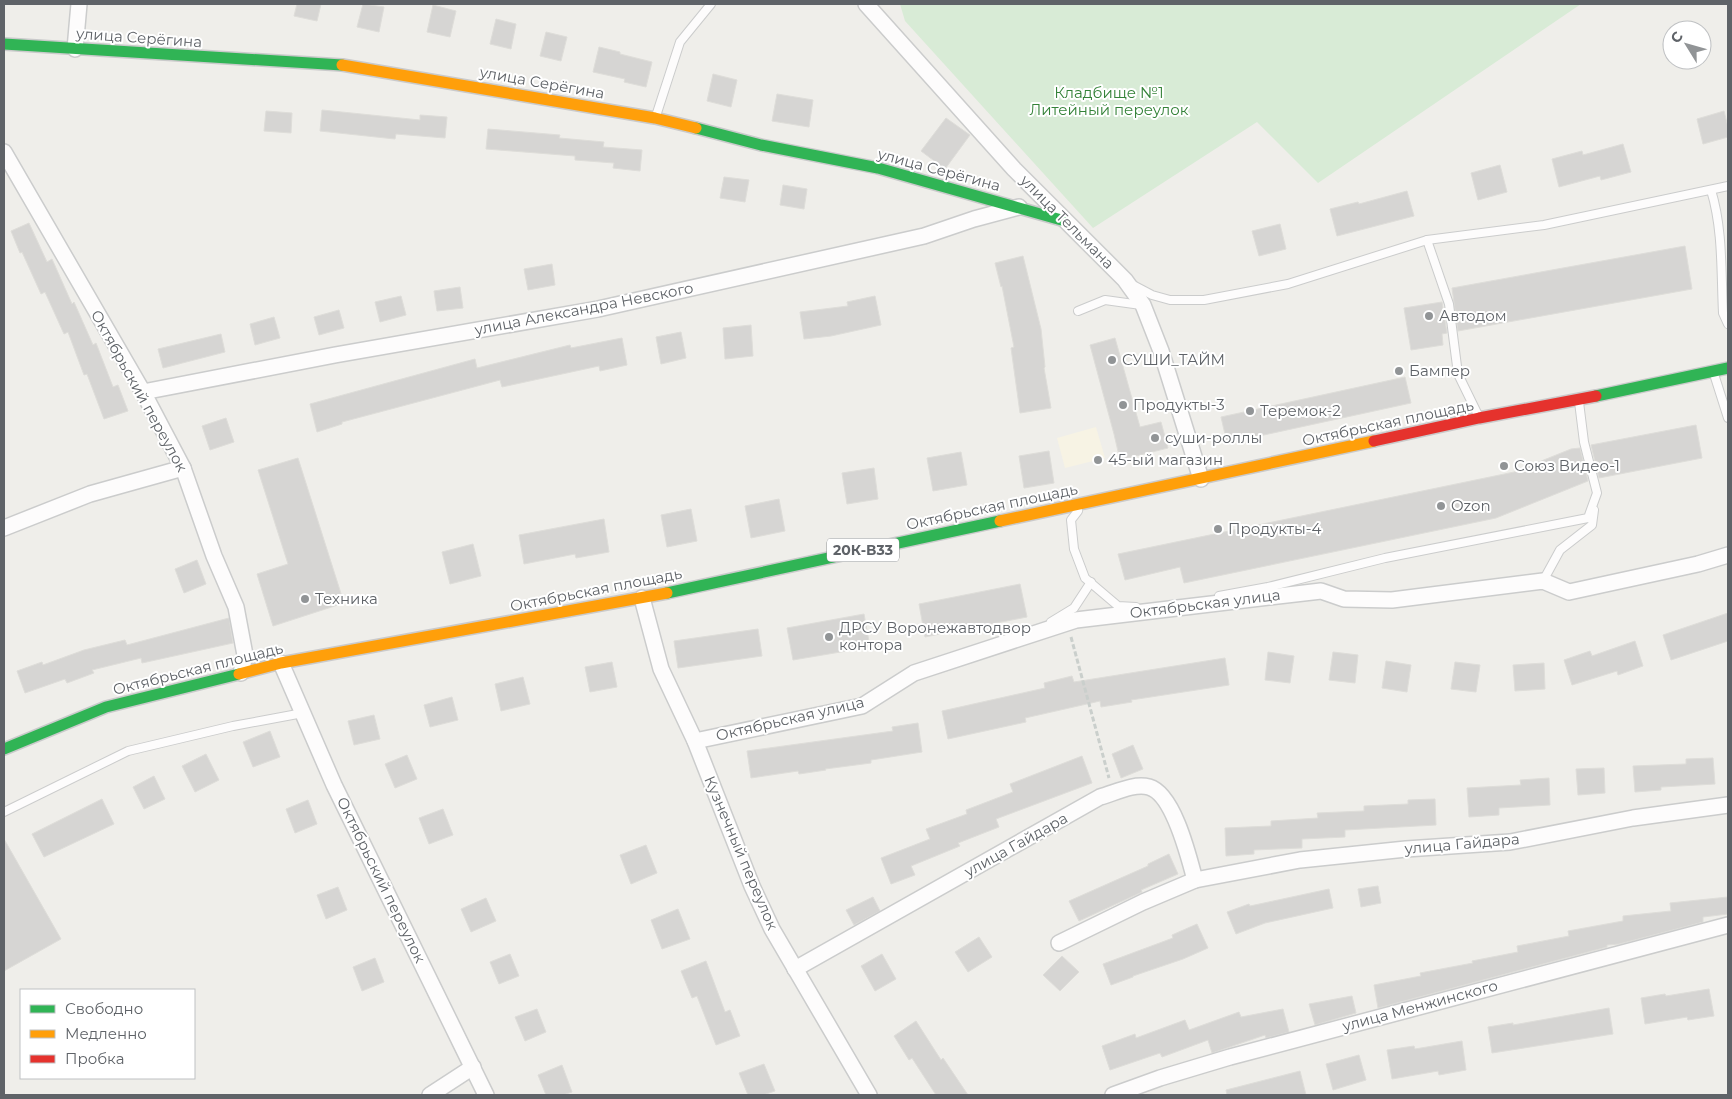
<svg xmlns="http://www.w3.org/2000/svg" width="1732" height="1099" font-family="Montserrat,sans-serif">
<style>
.commercial{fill:#f7f3e4}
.green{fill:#d8ebd6}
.building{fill:#d6d5d3;stroke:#deddd9}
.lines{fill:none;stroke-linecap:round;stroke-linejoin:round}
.lane-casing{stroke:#cbcccc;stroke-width:10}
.street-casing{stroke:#cbcccc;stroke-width:18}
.fast-casing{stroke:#cacacb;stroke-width:14}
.slow-casing{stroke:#cacacb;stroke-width:14}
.jam-casing{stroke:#cacacb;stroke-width:14}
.path{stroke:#cacfcc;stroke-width:3;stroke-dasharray:5 2.5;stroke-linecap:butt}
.lane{stroke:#fdfcfc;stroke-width:8}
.street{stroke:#fdfcfc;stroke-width:15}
.fast{stroke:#30b455;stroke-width:11}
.slow{stroke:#ff9f0a;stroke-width:11}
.jam{stroke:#e5322d;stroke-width:11}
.poi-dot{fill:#919496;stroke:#fff;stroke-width:2}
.labels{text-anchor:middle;stroke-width:4;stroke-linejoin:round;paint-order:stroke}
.shield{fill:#fff;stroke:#8f9295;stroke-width:1}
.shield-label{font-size:14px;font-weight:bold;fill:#5f6368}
.street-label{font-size:15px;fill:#5f6368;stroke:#fff}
.park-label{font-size:15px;fill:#348238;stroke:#fff}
.poi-label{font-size:15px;fill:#5f6368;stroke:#fff;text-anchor:start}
</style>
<rect width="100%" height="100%" fill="#efeeea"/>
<polygon class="commercial" points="1096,427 1105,458 1065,468 1057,438"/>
<polygon class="green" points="900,4 1581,4 1318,183 1257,122 1093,228 905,21"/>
<g class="building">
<polygon points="297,4 321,4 317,21 294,16"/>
<polygon points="363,4 384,7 379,32 357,27"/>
<polygon points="433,5 456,11 450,37 427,32"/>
<polygon points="496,19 516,24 511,49 490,44"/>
<polygon points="546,32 567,37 561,61 540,56"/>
<polygon points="599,47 620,52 620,54 652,62 646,87 624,82 625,79 593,72"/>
<polygon points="713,74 737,80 731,107 707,101"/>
<polygon points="777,94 813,100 809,127 772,121"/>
<polygon points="322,110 420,120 420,115 447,117 445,138 396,134 395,139 320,131"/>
<polygon points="266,111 292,113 291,133 264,131"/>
<polygon points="1724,111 1728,127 1728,137 1703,144 1697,119"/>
<polygon points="946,118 970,135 945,169 921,151"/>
<polygon points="488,129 560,135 559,138 604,142 603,147 642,150 640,171 613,168 614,163 575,160 575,156 486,149"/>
<polygon points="1623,144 1631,172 1601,180 1600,176 1559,187 1552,159 1582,151 1583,155"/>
<polygon points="1500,165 1507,192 1478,200 1471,173"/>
<polygon points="724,177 749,180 745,202 720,198"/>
<polygon points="783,185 807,189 804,209 780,205"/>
<polygon points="1407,191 1414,216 1337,236 1330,209 1358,202 1359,204"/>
<polygon points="29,223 47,262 52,259 72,304 74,302 93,345 96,343 113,387 118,385 128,411 104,419 87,374 84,375 68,332 64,334 45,292 41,294 22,252 20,253 11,231"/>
<polygon points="1280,224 1286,249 1259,256 1252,231"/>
<polygon points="1685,246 1692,289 1458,331 1452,288"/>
<polygon points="1023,256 1041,329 1045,367 1044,368 1051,408 1020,413 1011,348 1014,347 1002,286 1001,287 995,263"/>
<polygon points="552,264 555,285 528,290 524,269"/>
<polygon points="460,287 463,308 437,311 434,291"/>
<polygon points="401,296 406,315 380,322 375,302"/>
<polygon points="875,296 881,325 831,336 804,339 800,312 848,306 847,302"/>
<polygon points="1442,302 1447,333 1442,334 1443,345 1411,350 1404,308"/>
<polygon points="339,310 344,328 319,335 314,317"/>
<polygon points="274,317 280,338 255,345 250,324"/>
<polygon points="751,325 753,356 725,359 723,328"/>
<polygon points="681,332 686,358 661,364 656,337"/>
<polygon points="221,334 225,352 163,368 158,349"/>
<polygon points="622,338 627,365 600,371 599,366 502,387 500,380 342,422 342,424 317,432 310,404 475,359 477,368 570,345 571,348"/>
<polygon points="1115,338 1140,427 1161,422 1168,448 1120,460 1114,434 1090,345"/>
<polygon points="1405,377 1411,403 1227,443 1221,417"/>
<polygon points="226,418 234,442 210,450 202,426"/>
<polygon points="1696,425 1702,458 1599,478 1591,445"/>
<polygon points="1580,448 1588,481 1496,518 1184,583 1180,567 1125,580 1118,554 1514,472 1571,449"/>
<polygon points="1049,451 1054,483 1024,488 1019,456"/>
<polygon points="961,452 967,485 933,491 927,458"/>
<polygon points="298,458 344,603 273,626 257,574 288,564 258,470"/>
<polygon points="874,468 878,499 847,504 842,473"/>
<polygon points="779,499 785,531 751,538 745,506"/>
<polygon points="691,509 697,541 667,547 661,515"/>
<polygon points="604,519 609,552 576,558 575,554 524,564 519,535"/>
<polygon points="473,544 481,576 450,584 442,552"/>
<polygon points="197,560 206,584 184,593 175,569"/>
<polygon points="1020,584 1027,617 925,637 919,604"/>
<polygon points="1728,613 1728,641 1671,660 1663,635"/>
<polygon points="864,614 870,647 793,660 787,628"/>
<polygon points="229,618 233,643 142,663 141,658 92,670 94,673 67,683 65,679 25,693 17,671 42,662 43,665 84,650 125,640 127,645"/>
<polygon points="758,629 762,656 678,668 674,641"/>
<polygon points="1635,641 1643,666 1618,675 1617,671 1572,685 1564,660 1590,651 1592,656"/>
<polygon points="1268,652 1294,656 1290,683 1265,680"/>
<polygon points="1333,652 1358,655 1355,683 1329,680"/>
<polygon points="1225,658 1229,685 1131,700 1132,702 1101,707 1100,701 1025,718 1026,722 948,739 942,711 1045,688 1044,683 1072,676 1074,682"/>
<polygon points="1386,661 1411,665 1407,692 1382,688"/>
<polygon points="612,662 617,687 590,692 585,667"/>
<polygon points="1455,662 1480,665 1476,692 1451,689"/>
<polygon points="1544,663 1545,689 1515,691 1513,665"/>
<polygon points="523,677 530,704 501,711 495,684"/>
<polygon points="452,697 458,720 430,727 424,705"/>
<polygon points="374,715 380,739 354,745 348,721"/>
<polygon points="918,723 922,752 871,760 871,763 825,769 826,770 799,774 798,771 751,778 747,751 893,731 892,727"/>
<polygon points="270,731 280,757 253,767 243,742"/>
<polygon points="1133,745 1143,769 1121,778 1112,754"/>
<polygon points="206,754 219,780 195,792 182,766"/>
<polygon points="407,755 417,779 395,788 385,764"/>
<polygon points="1082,756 1092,783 996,819 999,827 958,843 960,846 911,866 915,875 891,884 881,858 930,839 926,829 967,814 966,810 1013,792 1010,784"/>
<polygon points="1713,758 1715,784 1661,787 1661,790 1635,792 1633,766 1686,764 1686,759"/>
<polygon points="1604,768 1605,793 1578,795 1576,769"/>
<polygon points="154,776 165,799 144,809 133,787"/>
<polygon points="1549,778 1550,805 1499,808 1499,815 1469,817 1467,788 1521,785 1520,780"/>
<polygon points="102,799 114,824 44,857 32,834"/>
<polygon points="1435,799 1436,825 1345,830 1345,837 1302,839 1302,848 1254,850 1254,854 1226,856 1225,828 1271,826 1271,821 1318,818 1317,813 1364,811 1364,806 1408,804 1408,800"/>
<polygon points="308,800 317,824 295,833 286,809"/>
<polygon points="443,809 453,835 429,844 419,818"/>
<polygon points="4,839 61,939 4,971"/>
<polygon points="646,845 657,873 631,884 620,855"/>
<polygon points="1169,854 1178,874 1141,890 1142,892 1079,921 1069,901 1148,866 1148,864"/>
<polygon points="1378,886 1381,903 1361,907 1358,889"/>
<polygon points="338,887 347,910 326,919 317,895"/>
<polygon points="1329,889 1333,908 1265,923 1236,934 1227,912 1249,904 1250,906"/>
<polygon points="873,897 880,911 854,925 846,910"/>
<polygon points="1728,897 1728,914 1703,917 1703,922 1619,944 1607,945 1607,947 1378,1008 1374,985 1421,976 1420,973 1473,963 1472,961 1518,952 1517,946 1569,936 1568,931 1623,921 1623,916 1671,911 1670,903"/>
<polygon points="486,898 496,921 471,932 461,909"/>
<polygon points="678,909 690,939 662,949 651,920"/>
<polygon points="1197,924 1208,948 1183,959 1133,976 1133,977 1111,985 1103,964 1173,938 1172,935"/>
<polygon points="979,937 992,957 968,972 955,952"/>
<polygon points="510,954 519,976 499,984 490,962"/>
<polygon points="882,954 896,979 875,991 861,966"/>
<polygon points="1062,956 1079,972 1060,991 1043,975"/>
<polygon points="375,958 384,982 362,991 353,967"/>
<polygon points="706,961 725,1012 730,1010 740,1036 716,1045 697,996 692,998 681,971"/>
<polygon points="1709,989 1714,1016 1688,1020 1687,1017 1645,1024 1641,998 1665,994 1666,996"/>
<polygon points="1352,996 1356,1013 1315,1025 1309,1004"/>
<polygon points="1609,1008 1613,1034 1492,1053 1488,1027 1513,1023 1513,1025"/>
<polygon points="537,1009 546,1032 525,1041 515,1017"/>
<polygon points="1283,1009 1289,1032 1266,1038 1265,1035 1212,1053 1208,1040 1162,1057 1160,1053 1110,1070 1102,1046 1135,1034 1136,1038 1185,1020 1189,1030 1239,1012 1241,1017"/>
<polygon points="916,1021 941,1060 943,1058 968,1095 936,1095 912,1058 909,1060 894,1036"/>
<polygon points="1462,1041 1466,1070 1439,1075 1438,1071 1392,1079 1387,1050 1414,1046 1415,1049"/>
<polygon points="1359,1055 1366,1080 1333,1090 1326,1064"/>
<polygon points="764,1064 775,1091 763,1095 748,1095 739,1073"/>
<polygon points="562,1065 572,1092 563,1095 546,1095 538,1075"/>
<polygon points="1300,1071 1306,1095 1227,1095 1226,1090"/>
</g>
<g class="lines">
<defs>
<g id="lane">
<polyline points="656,116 680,42 711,4"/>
<path d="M1711 190C1723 229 1721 272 1723 313L1728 324"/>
<polyline points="1427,240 1449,304 1458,374 1478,415"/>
<polyline points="1133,285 1152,295 1170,300 1204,300 1288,284 1427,240 1544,225 1728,186"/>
<polyline points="1078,311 1105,300 1141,305"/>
<polyline points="1714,374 1728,418"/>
<polyline points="1078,511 1071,520 1074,549 1085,578 1118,606 1136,607"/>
<polyline points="1543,581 1560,550 1592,525 1594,510"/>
<polyline points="1219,596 1268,587 1385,558 1588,518 1597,493 1584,442 1579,402"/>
<polyline points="1051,622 1074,608 1091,582"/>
<polyline points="4,812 128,751 233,726 303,713"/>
</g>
<g id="street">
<polyline points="866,4 1014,169 1125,280 1143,305 1161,351 1201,479"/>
<polyline points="75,49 79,4"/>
<polyline points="4,152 143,392 183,468 214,556 236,607 245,655 241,673"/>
<polyline points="143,392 335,355 598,309 924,236 974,219 1019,207"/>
<polyline points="4,528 90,494 183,468"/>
<polyline points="642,598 661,669 695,741 752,886 772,929 869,1095"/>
<polyline points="281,663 334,785 486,1095"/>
<polyline points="695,741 862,706 914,673 1076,620 1321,591 1344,599 1392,600 1543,581 1569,592 1698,564 1728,555"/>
<polyline points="1059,943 1143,902 1195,880"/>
<path d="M795 969 1100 797C1115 793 1133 783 1149 787 1174 794 1189 858 1195 880L1300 860 1406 849 1510 842 1633 818 1728 805"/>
<polyline points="430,1095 473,1067"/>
<polyline points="1113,1095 1160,1078 1230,1057 1728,925"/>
</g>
<g id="fast">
<polyline points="4,44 342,65"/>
<polyline points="696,128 761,145 878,168 1065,221"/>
<polyline points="1596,396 1728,368"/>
<polyline points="667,593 1000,521"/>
<polyline points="4,749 106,707 239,674"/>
</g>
<g id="slow">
<polyline points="342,65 655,118 696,128"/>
<polyline points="1000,521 1374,441"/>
<polyline points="239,674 281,663 667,593"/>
</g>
<polyline id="jam" points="1374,441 1479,418 1596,396"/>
</defs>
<use href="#lane" class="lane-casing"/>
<use href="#street" class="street-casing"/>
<use href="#fast" class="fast-casing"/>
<use href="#slow" class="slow-casing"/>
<use href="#jam" class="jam-casing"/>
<polyline class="path" points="1071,637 1109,778"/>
<use href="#lane" class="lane"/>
<use href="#street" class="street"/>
<use href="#fast" class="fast"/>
<use href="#slow" class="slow"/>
<use href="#jam" class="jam"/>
</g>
<g class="poi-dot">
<circle cx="1429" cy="316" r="5"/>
<circle cx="1112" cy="360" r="5"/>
<circle cx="1399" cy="371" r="5"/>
<circle cx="1123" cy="405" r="5"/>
<circle cx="1250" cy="411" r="5"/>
<circle cx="1155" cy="438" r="5"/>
<circle cx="1098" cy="460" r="5"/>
<circle cx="1504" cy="466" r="5"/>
<circle cx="1441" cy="506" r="5"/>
<circle cx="1218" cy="529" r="5"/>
<circle cx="305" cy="599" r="5"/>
<circle cx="829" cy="637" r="5"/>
</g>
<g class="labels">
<rect class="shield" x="827" y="538.5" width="72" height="23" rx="4"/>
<g class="shield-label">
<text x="863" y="555">20К-В33</text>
</g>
<g class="street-label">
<text transform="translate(139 38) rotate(4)" y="5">улица Серёгина</text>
<text transform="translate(542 83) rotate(10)" y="5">улица Серёгина</text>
<text transform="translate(939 170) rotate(15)" y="5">улица Серёгина</text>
<text transform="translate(1067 222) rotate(45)" y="5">улица Тельмана</text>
<text transform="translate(584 309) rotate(-11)" y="5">улица Александра Невского</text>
<text transform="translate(139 391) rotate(61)" y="5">Октябрьский переулок</text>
<text transform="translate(1388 423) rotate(-12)" y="5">Октябрьская площадь</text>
<text transform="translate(992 507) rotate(-12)" y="5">Октябрьская площадь</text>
<text transform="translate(596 590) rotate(-11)" y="5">Октябрьская площадь</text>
<text transform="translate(1205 604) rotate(-7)" y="5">Октябрьская улица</text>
<text transform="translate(198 669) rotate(-14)" y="5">Октябрьская площадь</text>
<text transform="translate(790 719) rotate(-13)" y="5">Октябрьская улица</text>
<text transform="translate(1462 844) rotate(-5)" y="5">улица Гайдара</text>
<text transform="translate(1016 845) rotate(-29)" y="5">улица Гайдара</text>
<text transform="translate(741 853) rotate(67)" y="5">Кузнечный переулок</text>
<text transform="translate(381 880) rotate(64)" y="5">Октябрьский переулок</text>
<text transform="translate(1420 1006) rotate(-15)" y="5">улица Менжинского</text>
</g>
<g class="park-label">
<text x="1109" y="98">Кладбище №1<tspan x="1109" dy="17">Литейный переулок</tspan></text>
</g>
<g class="poi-label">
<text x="1439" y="321">Автодом</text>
<text x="1122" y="365">СУШИ_ТАЙМ</text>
<text x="1409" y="376">Бампер</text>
<text x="1133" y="410">Продукты-3</text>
<text x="1260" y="416">Теремок-2</text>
<text x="1165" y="443">суши-роллы</text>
<text x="1108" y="465">45-ый магазин</text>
<text x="1514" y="471">Союз Видео-1</text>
<text x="1451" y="511">Ozon</text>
<text x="1228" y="534">Продукты-4</text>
<text x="315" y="604">Техника</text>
<text x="839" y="633">ДРСУ Воронежавтодвор<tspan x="839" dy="17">контора</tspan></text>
</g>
</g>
<rect width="1732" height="1099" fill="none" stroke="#5f6368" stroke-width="10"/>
<rect x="20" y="989" width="175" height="90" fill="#ffffff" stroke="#bfc1c3"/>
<rect x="30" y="1005" width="25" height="8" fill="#30b455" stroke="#bfc1c3"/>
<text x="65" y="1014" font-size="15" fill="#5f6368">Свободно</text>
<rect x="30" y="1030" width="25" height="8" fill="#ff9f0a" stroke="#bfc1c3"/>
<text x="65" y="1039" font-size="15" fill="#5f6368">Медленно</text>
<rect x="30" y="1055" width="25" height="8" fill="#e5322d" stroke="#bfc1c3"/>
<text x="65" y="1064" font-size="15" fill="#5f6368">Пробка</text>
<g transform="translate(1687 45) rotate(307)"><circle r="24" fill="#ffffff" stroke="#bfc1c3"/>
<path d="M0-4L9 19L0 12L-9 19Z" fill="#919496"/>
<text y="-8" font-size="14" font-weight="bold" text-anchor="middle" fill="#5f6368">С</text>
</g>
</svg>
